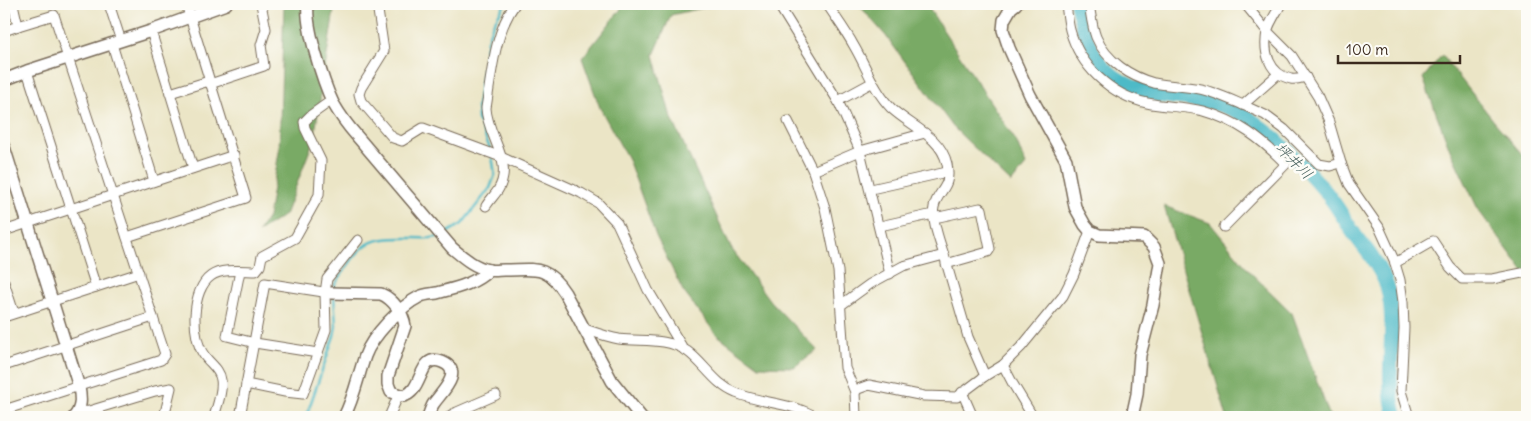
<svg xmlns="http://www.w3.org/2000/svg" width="1531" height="421" font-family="Delius,'Klee One',sans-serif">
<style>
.forest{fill:#79aa65;stroke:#5a6a42}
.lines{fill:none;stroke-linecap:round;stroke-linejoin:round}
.stream{stroke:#4dbac7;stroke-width:2.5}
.river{stroke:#4dbac7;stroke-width:15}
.minor-casing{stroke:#796b59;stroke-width:11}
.tertiary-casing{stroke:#796b59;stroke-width:14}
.minor{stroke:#fff;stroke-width:9}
.tertiary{stroke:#fff;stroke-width:11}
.labels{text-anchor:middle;stroke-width:5;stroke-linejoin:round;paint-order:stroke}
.water-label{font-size:15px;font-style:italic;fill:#415c59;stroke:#fdfcf7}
</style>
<rect width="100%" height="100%" fill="#fdfcf7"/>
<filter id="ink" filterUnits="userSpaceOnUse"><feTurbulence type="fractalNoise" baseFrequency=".02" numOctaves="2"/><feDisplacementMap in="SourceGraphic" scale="10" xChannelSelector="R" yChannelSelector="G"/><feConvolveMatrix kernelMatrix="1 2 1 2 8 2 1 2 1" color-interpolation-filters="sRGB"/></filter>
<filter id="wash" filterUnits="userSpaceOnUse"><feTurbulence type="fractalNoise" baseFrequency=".0096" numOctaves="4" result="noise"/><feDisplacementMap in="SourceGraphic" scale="20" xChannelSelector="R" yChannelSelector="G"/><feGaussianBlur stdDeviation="1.12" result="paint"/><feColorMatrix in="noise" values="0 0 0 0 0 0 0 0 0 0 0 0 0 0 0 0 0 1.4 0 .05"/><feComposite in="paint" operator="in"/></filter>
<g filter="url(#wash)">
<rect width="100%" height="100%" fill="#ebe5c6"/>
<g class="forest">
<polygon points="284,4 335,4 314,139 285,215 258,232 268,217 279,152"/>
<polygon points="625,4 721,4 671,15 654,55 670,114 731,248 770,301 817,350 794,367 759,366 716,334 683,291 656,236 628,159 600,108 582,58"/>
<polygon points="858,4 926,4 1016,141 1026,165 1011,183 953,127 886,36"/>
<polygon points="1442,55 1493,120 1527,160 1527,276 1479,211 1450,150 1423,78"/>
<polygon points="1164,206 1210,223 1251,273 1292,313 1330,417 1227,417"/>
</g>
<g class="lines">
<g class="stream">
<polyline points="491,151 478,120 477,107 487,40 493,24 505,4"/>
<polyline points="445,234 462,224 490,188 495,175 492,156"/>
<path d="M334 291 335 284C345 271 354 253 368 244 382 235 414 239 431 238L437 237"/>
<polyline points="306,417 334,336 336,326 334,296"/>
</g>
<path class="river" d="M1077 4C1085 37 1091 64 1123 82 1134 88 1146 92 1158 95 1184 99 1211 99 1236 111 1266 126 1303 165 1325 191 1337 205 1345 221 1355 235 1360 242 1366 249 1371 256 1377 266 1386 279 1388 290 1398 332 1383 375 1396 417"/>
</g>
</g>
<g filter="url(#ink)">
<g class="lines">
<defs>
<g id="minor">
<polyline points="109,4 121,41"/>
<polyline points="377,4 384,51 361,88 359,94 361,101 393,138 402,141 423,128 501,157 581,193 598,203 617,223 648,290 684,350"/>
<polyline points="778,4 838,101 860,151 890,274"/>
<path d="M827 4C836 18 846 31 854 46 866 66 874 91 891 108 910 126 941 136 947 164 952 189 938 189 934 207 931 220 940 242 944 255"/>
<path d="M1066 4C1067 12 1068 22 1070 30 1080 66 1110 95 1147 103 1165 107 1185 106 1203 111 1238 121 1261 139 1286 164L1224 227"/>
<path d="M1089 4C1091 15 1092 27 1096 37 1106 61 1131 77 1154 83 1169 86 1185 86 1200 89 1214 92 1229 99 1243 105L1278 74"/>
<polyline points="1245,4 1267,31 1292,56 1318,97 1329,122 1341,163 1349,184 1379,227 1394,260 1400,280 1403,302 1404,328 1401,391 1409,417"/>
<path d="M1281 4C1277 12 1269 23 1267 32 1263 52 1269 74 1291 79 1296 80 1302 78 1306 77"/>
<polyline points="4,31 18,26 13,4"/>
<polyline points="151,31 193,168"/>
<polyline points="112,44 154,181"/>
<polyline points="27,71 96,287"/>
<polyline points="210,84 264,66 261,45 266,29 261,4"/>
<polyline points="170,93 209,81"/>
<polyline points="838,101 873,82"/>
<polyline points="1243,105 1265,115 1284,129 1319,164 1330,166 1341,163"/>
<polyline points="788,121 813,171 825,208 838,271 845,368 855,392 856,417"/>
<polyline points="813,171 860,151 925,133"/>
<polyline points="871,189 947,172"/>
<path d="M486 206C489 201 494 196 498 190 515 163 487 136 486 108 492 72 494 34 515 4"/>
<polyline points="880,226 929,215 939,217 980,208 982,209 990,249 988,252 946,264"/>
<polyline points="4,231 234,155"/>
<polyline points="127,237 246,198 186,4"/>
<polyline points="1395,263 1433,241 1450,267 1462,279 1492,279 1527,272"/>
<polyline points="240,271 227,336 255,343 318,353"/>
<polyline points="4,282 14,313"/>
<polyline points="841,305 870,284 903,266 944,255 968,337 985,376"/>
<polyline points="4,317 139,273"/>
<path d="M582 328C594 332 607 337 619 339 642 342 666 337 687 351 704 363 715 385 736 393 762 404 791 402 816 417"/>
<polyline points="1003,365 1013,384 1033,417"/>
<polyline points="4,366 153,317"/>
<polyline points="246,384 285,392 303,394 326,330 325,293 327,279 358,240"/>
<polyline points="855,392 858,389 869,385 924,396 957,397 985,376 1003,365 1022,346 1063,296 1074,274 1090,231"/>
<polyline points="962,392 973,417"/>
<polyline points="4,410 161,360 165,354 54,15 18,26"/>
<polyline points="78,412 89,411 155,391 171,388 164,417"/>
<path d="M214 417C217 406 223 391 221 380 220 369 209 363 204 355 191 337 191 290 211 276 222 268 243 271 256 271L260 266 262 256 295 238 319 195 321 161 305 128 304 122 311 115 332 100"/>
<polyline points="240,417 265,283 330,293"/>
<polyline points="389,417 398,396"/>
<polyline points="451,417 451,415 457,412 496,395"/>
</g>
<g id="tertiary">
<path d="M308 4C305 26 323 82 333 103 340 115 347 125 356 135L452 248C463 257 474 267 489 270 493 271 499 270 504 270 535 270 546 264 565 293L612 381 641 417"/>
<polyline points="1016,4 1011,8 1004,20 1003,30 1009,48 1030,95 1066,160 1075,207 1085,225 1090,231 1099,235 1144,237 1154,247 1160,263 1153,305 1140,355 1137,394 1132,417"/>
<polyline points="4,80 27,71 151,31 226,4"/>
<path d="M4 147 79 387C81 398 82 408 74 417"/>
<path d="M330 293 381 294C393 299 403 313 405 326L388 376V384L391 392 403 396C424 392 418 352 442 362 465 371 441 393 434 403 431 407 430 412 428 417"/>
<path d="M344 417C354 398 358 376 365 356 372 336 401 306 419 297 424 294 431 294 437 293 456 288 475 284 489 270"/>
</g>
</defs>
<use href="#minor" class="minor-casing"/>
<use href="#tertiary" class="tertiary-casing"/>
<use href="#minor" class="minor"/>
<use href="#tertiary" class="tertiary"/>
</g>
</g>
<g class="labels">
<g class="water-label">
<text transform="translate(1294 161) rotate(45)" y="5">坪井川</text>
</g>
</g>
<rect width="1531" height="421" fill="none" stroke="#fdfcf7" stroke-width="20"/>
<path d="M1338 55v8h122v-8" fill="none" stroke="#3b2a1e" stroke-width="2.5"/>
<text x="1346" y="55" font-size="15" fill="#3b2a1e" stroke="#fdfcf7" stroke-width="4" paint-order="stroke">100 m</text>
</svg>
